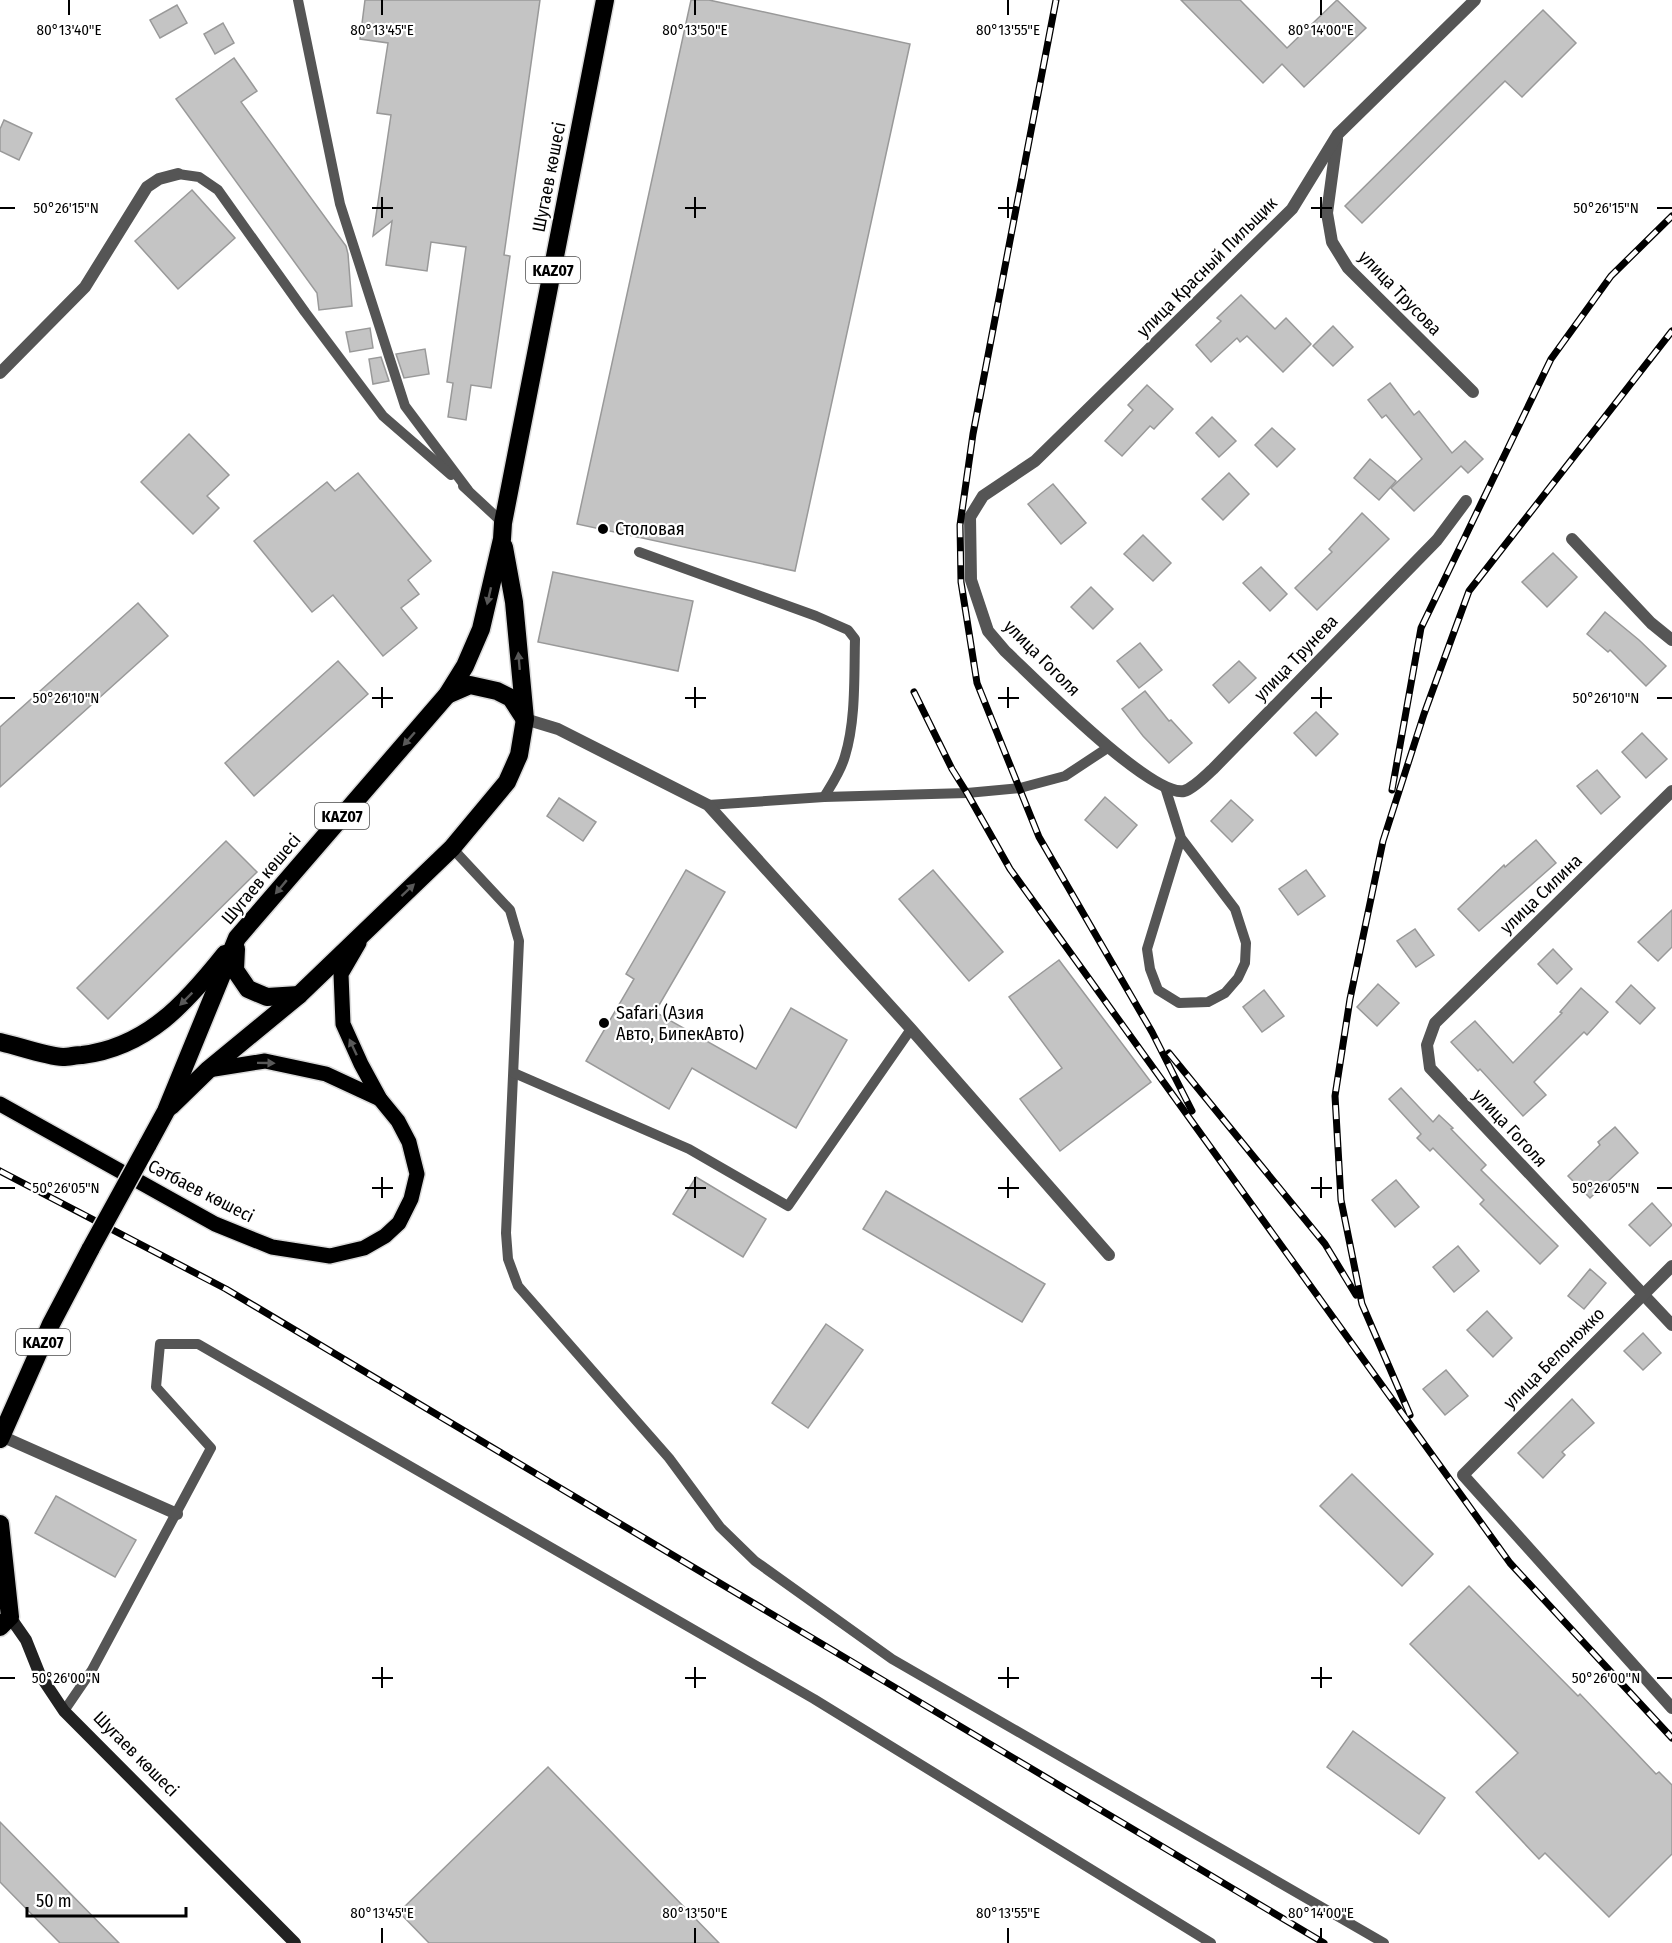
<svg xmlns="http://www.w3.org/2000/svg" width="1672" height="1943" font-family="'Fira Sans Condensed',sans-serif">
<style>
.building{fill:#c4c4c4;stroke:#999;stroke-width:1.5}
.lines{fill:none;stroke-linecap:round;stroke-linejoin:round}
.primary-casing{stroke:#dbdbdb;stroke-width:18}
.highway-casing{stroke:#dbdbdb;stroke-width:21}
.lane{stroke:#555;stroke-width:10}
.street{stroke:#555;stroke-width:12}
.secondary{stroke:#222;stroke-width:12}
.primary{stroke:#000;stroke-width:15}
.highway{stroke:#000;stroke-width:18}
.rail-casing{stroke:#000;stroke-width:7}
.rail{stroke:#fff;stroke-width:4.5;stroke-dasharray:14;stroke-linecap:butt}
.highway-bridge-casing{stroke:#dbdbdb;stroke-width:21;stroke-linecap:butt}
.highway-bridge{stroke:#000;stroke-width:18}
.oneway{fill:#595959}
.ticks{fill:none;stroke:#000;stroke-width:2}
.poi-dot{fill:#000;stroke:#fff;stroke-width:2}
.labels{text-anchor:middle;stroke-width:4.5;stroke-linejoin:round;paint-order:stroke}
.shield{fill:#fff;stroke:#4c4c4c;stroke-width:1.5}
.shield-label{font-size:16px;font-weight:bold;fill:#000}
.street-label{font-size:18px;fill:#000;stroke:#fff}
.poi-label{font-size:18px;fill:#000;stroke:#fff;text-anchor:start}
.ticks-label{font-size:15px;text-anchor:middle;fill:#000;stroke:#fff;stroke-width:4.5;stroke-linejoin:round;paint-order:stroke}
</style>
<rect width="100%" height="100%" fill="#fff"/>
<g class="building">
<polygon points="365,0 540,0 504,255 510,256 491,388 471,385 466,420 448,417 453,383 447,382 466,247 431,242 427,271 386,265 392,221 373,236 391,115 377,113 388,43 360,39"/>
<polygon points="691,0 709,0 910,44 795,571 577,524"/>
<polygon points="1181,0 1240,0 1287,48 1337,0 1366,28 1304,87 1282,64 1263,83"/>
<polygon points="177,5 187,23 160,38 150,20"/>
<polygon points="1543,10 1576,43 1522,97 1505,81 1362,223 1345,206"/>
<polygon points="223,23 234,43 215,54 204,34"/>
<polygon points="234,58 257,91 241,102 346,246 348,254 352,306 319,310 317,293 176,99"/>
<polygon points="4,120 32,133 19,160 0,151 0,129"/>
<polygon points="192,190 235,238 178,289 135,241"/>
<polygon points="1241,295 1275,329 1286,318 1311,344 1283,372 1247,336 1240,342 1237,338 1211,362 1196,345 1221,321 1217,318"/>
<polygon points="1333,326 1353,347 1333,366 1313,346"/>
<polygon points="370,328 373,348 350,352 346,332"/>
<polygon points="425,349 429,374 404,378 396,354"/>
<polygon points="381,357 389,381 373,384 369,359"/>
<polygon points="1390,383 1414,415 1419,411 1452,453 1465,441 1483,459 1468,473 1461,466 1414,511 1391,488 1422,459 1386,415 1382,418 1368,400"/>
<polygon points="1147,385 1173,409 1154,429 1150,426 1122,456 1105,441 1133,410 1128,405"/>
<polygon points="1212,417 1236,441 1219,457 1196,433"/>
<polygon points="1272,428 1295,449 1277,467 1255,445"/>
<polygon points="189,434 229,475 207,496 219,508 193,534 141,482"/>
<polygon points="1370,459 1396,481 1379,500 1354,478"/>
<polygon points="358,473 431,561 408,580 419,594 401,608 417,628 383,656 333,595 312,612 254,541 327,482 335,491"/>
<polygon points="1229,473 1249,494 1223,520 1202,499"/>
<polygon points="1053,484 1086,523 1061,544 1028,504"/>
<polygon points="1362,513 1389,539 1317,610 1295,588 1332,552 1329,549"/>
<polygon points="1143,535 1171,563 1153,581 1124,554"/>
<polygon points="1553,553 1577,577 1547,607 1522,582"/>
<polygon points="1261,567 1287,594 1270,611 1243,583"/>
<polygon points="553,572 693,601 678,671 538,642"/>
<polygon points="1091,587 1113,609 1093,629 1071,607"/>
<polygon points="138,603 168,636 0,787 0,727"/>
<polygon points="1605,612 1639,640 1666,666 1646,686 1610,650 1608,652 1587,634"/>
<polygon points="1140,643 1162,670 1139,688 1117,661"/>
<polygon points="338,661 368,694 254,796 225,763"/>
<polygon points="1239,661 1256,678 1229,703 1213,685"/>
<polygon points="1145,691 1169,721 1171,720 1192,743 1169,763 1143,736 1122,709"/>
<polygon points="1316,712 1338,734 1316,756 1294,733"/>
<polygon points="1642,733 1667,759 1646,778 1622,752"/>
<polygon points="1597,770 1620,797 1601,814 1577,786"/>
<polygon points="1105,797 1137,825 1117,848 1085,820"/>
<polygon points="559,798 596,822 583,841 547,816"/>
<polygon points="1231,800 1253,820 1232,842 1211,821"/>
<polygon points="1536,840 1556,863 1479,931 1458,909 1504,865 1505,867"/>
<polygon points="226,841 257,872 108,1019 77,988"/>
<polygon points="686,870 725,892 655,1012 756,1069 791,1008 847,1040 796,1128 692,1068 669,1109 586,1061 634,979 626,974"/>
<polygon points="933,870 1003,952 969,981 899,899"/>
<polygon points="1306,870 1325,896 1298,915 1279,889"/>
<polygon points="1672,910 1672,947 1658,961 1638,942"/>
<polygon points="1415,929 1434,955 1416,967 1397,941"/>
<polygon points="1553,949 1572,969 1557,984 1538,964"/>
<polygon points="1059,960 1151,1082 1060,1151 1020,1099 1062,1068 1009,997"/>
<polygon points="1378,984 1399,1003 1377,1026 1357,1007"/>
<polygon points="1631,985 1655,1008 1640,1024 1616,1002"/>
<polygon points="1581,988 1608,1012 1587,1035 1584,1032 1534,1082 1546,1095 1523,1116 1480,1069 1478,1071 1451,1042 1475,1021 1513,1063 1562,1013 1560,1012"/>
<polygon points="1264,990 1284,1016 1262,1032 1243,1007"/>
<polygon points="1401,1088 1433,1122 1439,1115 1453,1128 1451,1129 1486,1165 1481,1170 1558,1246 1540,1264 1480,1204 1484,1200 1433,1148 1430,1151 1417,1138 1421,1134 1389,1099"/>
<polygon points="1615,1127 1638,1153 1590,1198 1568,1176 1600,1145 1598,1142"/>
<polygon points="696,1177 766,1219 743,1257 673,1214"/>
<polygon points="1396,1180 1419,1207 1395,1227 1372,1200"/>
<polygon points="886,1191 1045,1284 1022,1322 863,1229"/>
<polygon points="1652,1203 1672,1225 1650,1246 1629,1225"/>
<polygon points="1458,1246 1479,1271 1454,1292 1433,1267"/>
<polygon points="1590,1269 1606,1283 1584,1309 1568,1296"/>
<polygon points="1487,1311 1512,1338 1493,1357 1467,1330"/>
<polygon points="826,1324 863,1350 808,1428 772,1403"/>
<polygon points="1643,1333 1661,1353 1643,1370 1624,1351"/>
<polygon points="1446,1370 1468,1396 1445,1415 1423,1389"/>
<polygon points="1572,1399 1594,1423 1562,1452 1565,1455 1543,1478 1518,1453"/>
<polygon points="1352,1474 1433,1554 1402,1586 1320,1506"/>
<polygon points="56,1496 136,1540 115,1577 35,1533"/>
<polygon points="1469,1586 1578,1696 1580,1694 1656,1774 1659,1772 1672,1785 1672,1854 1609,1917 1545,1853 1539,1859 1476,1792 1518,1753 1410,1644"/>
<polygon points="1353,1731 1445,1798 1419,1834 1327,1767"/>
<polygon points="548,1767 719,1943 429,1943 399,1912"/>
<polygon points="0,1822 119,1943 60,1943 0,1882"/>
</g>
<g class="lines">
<defs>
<g id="primary">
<polyline points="208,1070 265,1061 326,1074 380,1099"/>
<polyline points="0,1104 215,1224 272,1247 330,1256 364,1248 385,1236 399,1223 411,1199 417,1174 409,1142 398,1121 380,1099 361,1064 343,1024 341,974 359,943"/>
</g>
<g id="highway">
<polyline points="447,695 470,685 497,691 511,698 524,718"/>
<polyline points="236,949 235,970 248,989 267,997 299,995"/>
<path d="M0 1042C18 1046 46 1056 63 1057 69 1057 76 1055 82 1055 147 1047 186 1003 225 954"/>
<polyline points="171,1106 208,1070 299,995 452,848 507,782 519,755 525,719 514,602 504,547"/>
<polyline points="147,1146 166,1111 237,938 447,695 465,666 481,629 502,539 503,523 605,0"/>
<polyline points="0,1439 51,1324 91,1248"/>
<polyline points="0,1524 10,1617 0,1627"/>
</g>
</defs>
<use href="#primary" class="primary-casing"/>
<use href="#highway" class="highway-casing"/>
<g class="lane">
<polyline points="298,0 340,204 405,406 468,490"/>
<polyline points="178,174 199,177 218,190 305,312 383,416 451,475"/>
<polyline points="463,486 503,523"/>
<path d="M639 552 816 616 848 630 855 639C854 676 856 720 845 756 841 771 832 784 824 797"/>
<polyline points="1165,787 1181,838 1235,909 1246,943 1245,963 1238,978 1225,993 1208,1002 1179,1003 1158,990 1150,969 1147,949 1181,838"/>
<polyline points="708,805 824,797 967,793 1020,788 1065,776 1109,747"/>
<polyline points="452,848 510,910 519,941 506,1233 508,1259 518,1286 669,1458 720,1527 755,1561 892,1659 1384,1943"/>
<polyline points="514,1073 689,1149 788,1206 911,1029"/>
<polyline points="64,1711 92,1670 211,1448 156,1387 160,1344 198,1344 814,1699 1211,1943"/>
</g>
<g class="street">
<polyline points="1337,139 1327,213 1332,242 1348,268 1473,392"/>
<polyline points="0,373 85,287 147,187 159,179 178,174"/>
<path d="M1466 501 1437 540 1213 769C1205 776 1194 788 1184 791 1150 797 1033 677 1005 651L988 631 971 580 970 517 983 496 1035 461 1292 209 1338 134 1475 0"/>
<polyline points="1572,539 1651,623 1672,640"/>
<polyline points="525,719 558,729 708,805 911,1029 1109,1255"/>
<polyline points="1672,791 1435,1023 1427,1045 1430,1068 1672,1325"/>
<polyline points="1672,1266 1463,1475 1672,1708"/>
<polyline points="1,1436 177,1514"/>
</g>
<polyline class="secondary" points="10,1617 26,1640 40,1675 64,1711 295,1943"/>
<use href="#primary" class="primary"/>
<use href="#highway" class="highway"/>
<defs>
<g id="rail">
<polyline points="1056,0 973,434 960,525 961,582 977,683 1039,837 1152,1032 1192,1111"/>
<polyline points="914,692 952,769 967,793 1010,869 1510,1563 1672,1738"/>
<polyline points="1392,790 1421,628 1551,359 1611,276 1672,216"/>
<polyline points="1169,1053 1325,1244 1356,1295"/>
<polyline points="0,1171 226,1289 1324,1943"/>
<polyline points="1410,1415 1362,1304 1341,1200 1335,1096 1350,999 1383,841 1424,714 1469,591 1672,331"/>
</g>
</defs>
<use href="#rail" class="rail-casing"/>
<use href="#rail" class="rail"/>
<defs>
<polyline id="highway-bridge" points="91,1248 147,1146"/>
</defs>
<use href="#highway-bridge" class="highway-bridge-casing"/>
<use href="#highway-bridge" class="highway-bridge"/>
</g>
<defs><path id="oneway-solid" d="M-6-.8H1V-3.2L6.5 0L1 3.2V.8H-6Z" transform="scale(1.5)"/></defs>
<g class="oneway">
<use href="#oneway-solid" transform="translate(489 596) rotate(103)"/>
<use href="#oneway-solid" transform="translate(519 661) rotate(-95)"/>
<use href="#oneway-solid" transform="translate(409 739) rotate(131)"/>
<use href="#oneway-solid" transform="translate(281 887) rotate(130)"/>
<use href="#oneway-solid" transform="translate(408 890) rotate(-43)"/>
<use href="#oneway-solid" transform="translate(186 999) rotate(135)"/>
<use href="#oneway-solid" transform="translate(353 1047) rotate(-115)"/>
<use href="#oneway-solid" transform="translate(266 1063) rotate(1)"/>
</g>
<path class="ticks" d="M69 0V15M382 0V15M695 0V15M1008 0V15M1321 0V15M382 197V218M695 197V218M1008 197V218M1321 197V218M0 208H15M372 208H393M685 208H706M998 208H1019M1311 208H1332M1657 208H1672M382 687V708M695 687V708M1008 687V708M1321 687V708M0 698H15M372 698H393M685 698H706M998 698H1019M1311 698H1332M1657 698H1672M382 1177V1198M695 1177V1198M1008 1177V1198M1321 1177V1198M0 1188H15M372 1188H393M685 1188H706M998 1188H1019M1311 1188H1332M1657 1188H1672M382 1667V1688M695 1667V1688M1008 1667V1688M1321 1667V1688M0 1678H15M372 1678H393M685 1678H706M998 1678H1019M1311 1678H1332M1657 1678H1672M382 1928V1943M695 1928V1943M1008 1928V1943M1321 1928V1943"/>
<g class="poi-dot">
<circle cx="603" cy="529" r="6"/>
<circle cx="604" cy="1023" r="6"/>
</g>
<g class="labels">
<g class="shield">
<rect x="526" y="257" width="54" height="26" rx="4.5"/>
<rect x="315" y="803" width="54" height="26" rx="4.5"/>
<rect x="16" y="1329" width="54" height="26" rx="4.5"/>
</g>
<g class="shield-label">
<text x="553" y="276">KAZ07</text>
<text x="342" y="822">KAZ07</text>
<text x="43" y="1348">KAZ07</text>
</g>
<g class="street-label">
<text transform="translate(549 177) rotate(-79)" y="6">Шугаев көшесі</text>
<text transform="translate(1207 267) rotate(-45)" y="6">улица Красный Пильщик</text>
<text transform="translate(1400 293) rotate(46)" y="6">улица Трусова</text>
<text transform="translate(1042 658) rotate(45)" y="6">улица Гоголя</text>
<text transform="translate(1296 658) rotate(-46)" y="6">улица Трунева</text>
<text transform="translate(261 879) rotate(-50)" y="6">Шугаев көшесі</text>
<text transform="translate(1541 894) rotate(-44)" y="6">улица Силина</text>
<text transform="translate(1510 1128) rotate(47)" y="6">улица Гоголя</text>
<text transform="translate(201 1191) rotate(27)" y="6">Сәтбаев көшесі</text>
<text transform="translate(1554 1358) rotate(-45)" y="6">улица Белоножко</text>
<text transform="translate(136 1754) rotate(45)" y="6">Шугаев көшесі</text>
</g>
<g class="poi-label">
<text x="615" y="535">Столовая</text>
<text x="616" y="1019">Safari (Азия<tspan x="616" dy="21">Авто, БипекАвто)</tspan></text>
</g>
</g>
<g class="ticks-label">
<text x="69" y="35">80°13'40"E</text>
<text x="382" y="35">80°13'45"E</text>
<text x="695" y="35">80°13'50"E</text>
<text x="1008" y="35">80°13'55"E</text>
<text x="1321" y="35">80°14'00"E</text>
<text x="66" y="213">50°26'15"N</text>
<text x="1606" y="213">50°26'15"N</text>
<text x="66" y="703">50°26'10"N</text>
<text x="1606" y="703">50°26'10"N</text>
<text x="66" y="1193">50°26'05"N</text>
<text x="1606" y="1193">50°26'05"N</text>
<text x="66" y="1683">50°26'00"N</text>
<text x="1606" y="1683">50°26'00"N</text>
<text x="382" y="1918">80°13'45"E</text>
<text x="695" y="1918">80°13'50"E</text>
<text x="1008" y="1918">80°13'55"E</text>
<text x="1321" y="1918">80°14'00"E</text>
</g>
<path d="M27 1907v9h159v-9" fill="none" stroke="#000000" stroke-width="3"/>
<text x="36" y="1907" font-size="18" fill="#000000" stroke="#ffffff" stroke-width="4.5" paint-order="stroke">50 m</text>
</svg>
